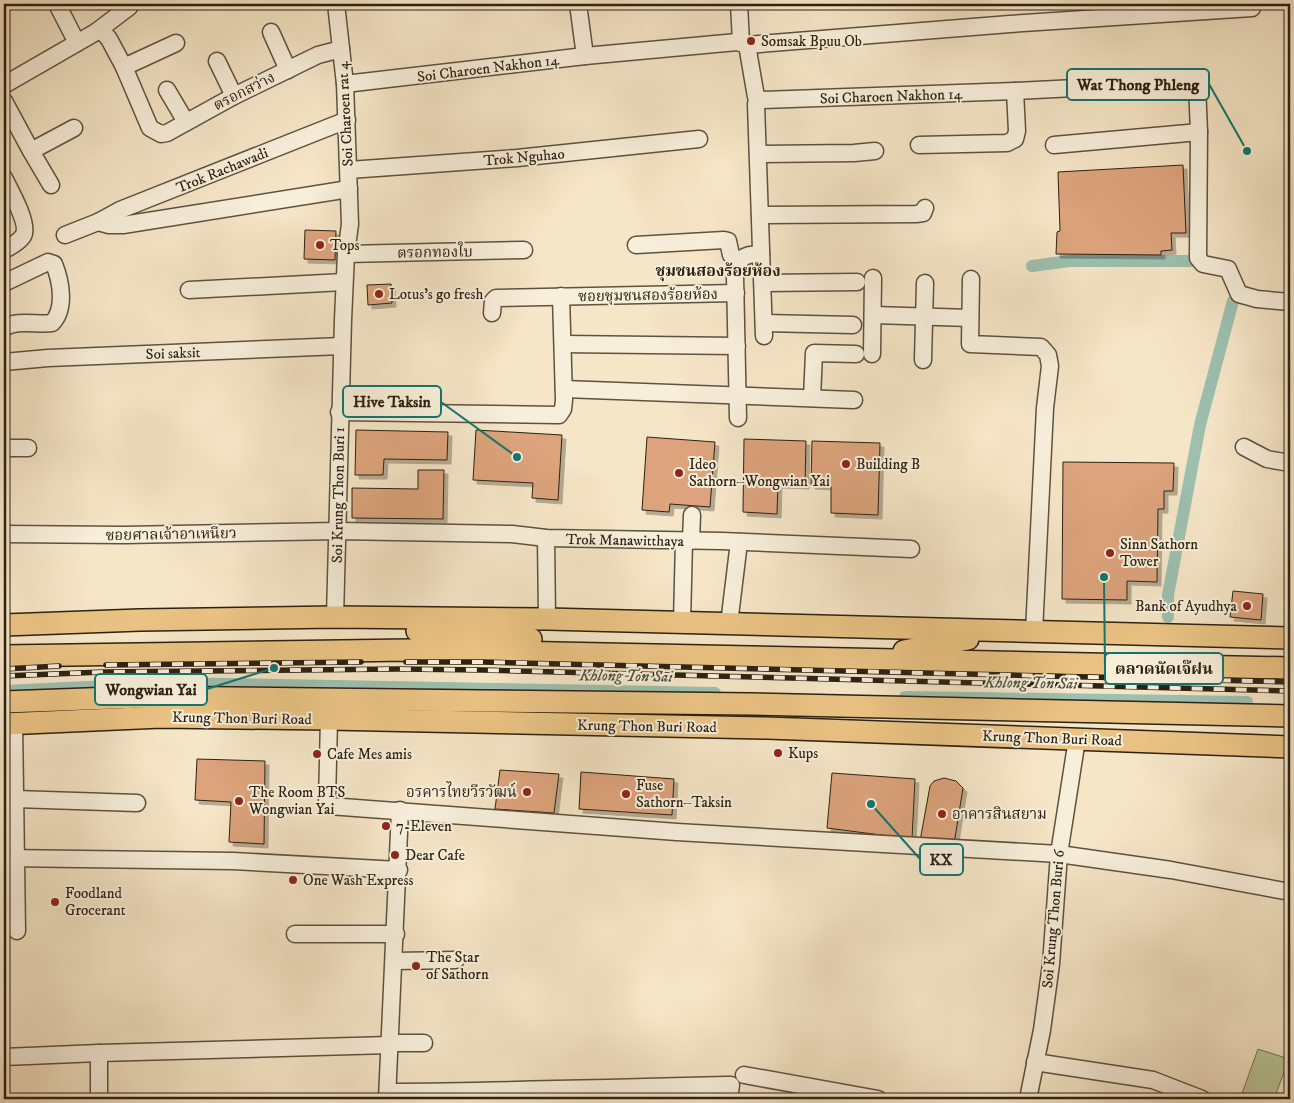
<svg xmlns="http://www.w3.org/2000/svg" width="1294" height="1103" font-family="'IM FELL DW Pica','Noto Serif Thai',serif">
<style>
.green{fill:#b9c698;stroke:#727455}
.lines{fill:none;stroke-linecap:round;stroke-linejoin:round}
.canal{stroke:#9dc0b0;stroke-width:12}
.building{fill:#dca37b;stroke:#2c2112;filter:url(#shadow)}
.minor-casing{stroke:#5e523f;stroke-width:19}
.major-casing{stroke:#2c2112;stroke-width:24}
.minor{stroke:#f8efdb;stroke-width:16}
.major{stroke:#eac384;stroke-width:21}
.rail-casing{stroke:#2c2112;stroke-width:5.5}
.rail{stroke:#f8efdb;stroke-width:4;stroke-dasharray:11;stroke-linecap:butt}
.poi-dot{fill:#8f2418;stroke:#f8efdb;stroke-width:2}
.labels{text-anchor:middle;stroke-width:4;stroke-linejoin:round;paint-order:stroke}
.poi-label{font-size:15px;fill:#2c2112;stroke:#f8efdb;text-anchor:start}
.street-label{font-size:15px;fill:#2c2112;stroke:#f8efdb}
.neighbourhood-label{font-size:16px;font-weight:bold;fill:#2c2112;stroke:#f8efdb}
.water-label{font-size:16px;font-style:italic;fill:#4e5141;stroke:#f8efdb}
.leader{fill:none;stroke:#0f766e;stroke-width:2}
.callout-dot{fill:#0f766e;stroke:#f8efdb;stroke-width:2}
.callout{fill:#f8efdb;stroke:#0f766e;stroke-width:2}
.callout-label{font-size:16px;text-anchor:middle;font-weight:bold;fill:#2c2112}
</style>
<defs>
<filter id="shadow"><feDropShadow dx="4" dy="4" stdDeviation="0" flood-color="#0004"/></filter>
</defs>
<rect width="100%" height="100%" fill="#f5e6c7"/>
<filter id="stains"><feTurbulence type="fractalNoise" baseFrequency=".004" numOctaves="4"/><feColorMatrix values="0 0 0 0 .2 0 0 0 0 .09 0 0 0 0 .02 0 0 0 .5 -.17"/></filter>
<radialGradient id="worn" r=".72"><stop offset=".6" stop-color="#630" stop-opacity="0"/><stop offset="1" stop-color="#630" stop-opacity=".3"/></radialGradient>
<polygon class="green" points="1258,1049 1289,1059 1274,1099 1240,1099"/>
<g class="lines">
<g class="canal">
<polyline points="1032,266 1069,261 1192,261"/>
<polyline points="1168,617 1168,595 1200,425 1233,301"/>
<polyline points="4,691 169,683 715,693"/>
<polyline points="905,697 1247,702"/>
</g>
</g>
<g class="building">
<polygon points="1183,165 1186,233 1171,233 1172,250 1161,251 1161,255 1056,254 1057,232 1060,231 1058,172"/>
<polygon points="305,230 336,231 335,260 304,259"/>
<polygon points="391,284 392,303 368,305 367,285"/>
<polygon points="356,430 448,432 447,460 384,459 383,475 355,475"/>
<polygon points="476,430 562,435 558,500 532,498 533,483 473,480"/>
<polygon points="647,437 715,442 710,507 670,504 669,512 642,510"/>
<polygon points="744,439 806,441 805,485 778,484 777,514 743,512"/>
<polygon points="812,441 880,443 878,515 831,513 831,486 811,485"/>
<polygon points="1063,462 1174,463 1173,491 1164,491 1164,509 1158,509 1157,582 1127,581 1127,600 1062,599"/>
<polygon points="418,470 444,470 443,519 352,518 352,488 418,489"/>
<polygon points="1233,591 1263,594 1261,620 1230,617"/>
<polygon points="197,759 265,761 264,844 229,842 231,802 195,800"/>
<polygon points="500,770 559,774 554,813 495,809"/>
<polygon points="581,772 674,779 672,815 579,809"/>
<polygon points="832,773 915,779 912,839 827,828"/>
<polygon points="944,778 956,781 963,788 954,844 920,841 930,786 934,781"/>
</g>
<g class="lines">
<defs>
<g id="minor">
<polyline points="57,4 77,43"/>
<polyline points="578,4 585,56"/>
<polyline points="739,4 741,42"/>
<polyline points="96,32 129,7 128,4"/>
<polyline points="271,32 288,70"/>
<polyline points="747,45 1010,24 1252,8 1251,4"/>
<polyline points="217,61 234,96"/>
<polyline points="124,67 176,43"/>
<polyline points="345,84 585,56 737,42 747,45 756,97 763,100 1015,91 1192,82 1197,85 1199,132 1198,258 1203,264 1228,269 1239,294 1257,299 1290,302"/>
<polyline points="4,85 96,32 103,32 109,39 124,67 150,128 161,134 167,133 234,96 318,55 341,49"/>
<polyline points="167,90 186,122"/>
<polyline points="758,99 756,104 764,336"/>
<polyline points="4,101 31,151 74,128"/>
<polyline points="919,145 1007,143 1015,139 1017,131 1015,91"/>
<polyline points="1054,145 1199,132"/>
<polyline points="31,151 51,185"/>
<polyline points="758,154 854,153 875,151"/>
<polyline points="349,170 517,158 699,139"/>
<polyline points="760,215 916,214 923,213 925,208"/>
<polyline points="98,222 109,225 123,225 349,189"/>
<polyline points="65,235 98,222 120,210 347,120"/>
<polyline points="636,245 724,240 728,241 731,255 739,261"/>
<path d="M4 250C10 247 19 242 23 236 30 225 10 190 4 178"/>
<polyline points="346,254 524,250"/>
<polyline points="971,279 970,344 1041,347 1048,355 1050,366 1045,408 1034,632"/>
<path d="M4 283 48 262 54 264C61 281 66 309 52 323 37 325 16 319 4 328"/>
<polyline points="763,283 857,282"/>
<polyline points="189,290 344,282"/>
<polyline points="492,313 493,301 496,298 736,293"/>
<polyline points="874,315 970,318"/>
<polyline points="764,323 853,325"/>
<polyline points="563,344 737,346"/>
<polyline points="872,354 873,278"/>
<polyline points="923,360 925,283"/>
<polyline points="4,362 48,358 342,346"/>
<polyline points="564,389 854,400"/>
<polyline points="812,398 814,353 856,354"/>
<polyline points="339,412 559,415 563,409 564,400 561,296"/>
<path d="M738 418 735 276C738 258 743 254 761 254"/>
<polyline points="1244,447 1267,459 1290,463"/>
<polyline points="4,448 28,448"/>
<polyline points="4,534 124,535 338,531 512,534 546,538 722,541 911,549"/>
<polyline points="546,538 547,619"/>
<polyline points="691,541 692,515"/>
<polyline points="335,617 343,320 346,254 350,224 345,84 336,4"/>
<polyline points="682,622 684,541"/>
<polyline points="729,624 739,542"/>
<polyline points="329,719 327,802 329,806 677,832 1059,854 1171,870 1290,892"/>
<polyline points="14,723 17,931"/>
<polyline points="15,799 137,803"/>
<polyline points="4,858 233,861 399,870"/>
<polyline points="295,934 396,934"/>
<polyline points="394,961 456,960"/>
<polyline points="390,1043 424,1043"/>
<polyline points="99,1053 99,1099"/>
<polyline points="4,1057 99,1053 390,1045"/>
<polyline points="1035,1062 1153,1080 1202,1099"/>
<polyline points="744,1075 878,1099"/>
<path d="M388 1092C502 1091 616 1088 731 1085L729 1099"/>
<polyline points="387,1099 400,810"/>
<polyline points="1028,1099 1042,1030 1051,964 1059,854 1077,739"/>
</g>
<g id="major">
<polyline points="4,625 140,620 335,617 547,619 1290,638"/>
<polyline points="417,631 531,639"/>
<polyline points="904,651 968,639"/>
<polyline points="4,656 409,650 1290,668"/>
<polyline points="4,702 141,697 482,701 751,704 1290,716"/>
<polyline points="4,724 161,717 329,719 767,728 1290,747"/>
</g>
</defs>
<use href="#minor" class="minor-casing"/>
<use href="#major" class="major-casing"/>
<use href="#minor" class="minor"/>
<use href="#major" class="major"/>
<defs>
<g id="rail">
<polyline points="406,662 482,662 1290,682"/>
<polyline points="106,665 361,662"/>
<polyline points="4,669 59,666"/>
<polyline points="4,676 103,672 398,669 483,670 1290,691"/>
</g>
</defs>
<use href="#rail" class="rail-casing"/>
<use href="#rail" class="rail"/>
</g>
<g class="poi-dot">
<circle cx="751" cy="41" r="5"/>
<circle cx="320" cy="245" r="5"/>
<circle cx="379" cy="294" r="5"/>
<circle cx="846" cy="464" r="5"/>
<circle cx="679" cy="473" r="5"/>
<circle cx="1110" cy="553" r="5"/>
<circle cx="1247" cy="606" r="5"/>
<circle cx="778" cy="753" r="5"/>
<circle cx="317" cy="754" r="5"/>
<circle cx="527" cy="792" r="5"/>
<circle cx="626" cy="794" r="5"/>
<circle cx="239" cy="801" r="5"/>
<circle cx="942" cy="814" r="5"/>
<circle cx="386" cy="826" r="5"/>
<circle cx="395" cy="855" r="5"/>
<circle cx="293" cy="880" r="5"/>
<circle cx="55" cy="902" r="5"/>
<circle cx="416" cy="966" r="5"/>
</g>
<g class="labels">
<g class="poi-label">
<text x="761" y="46">Somsak Bpuu Ob</text>
<text x="330" y="250">Tops</text>
<text x="389" y="299">Lotus's go fresh</text>
<text x="689" y="469">Ideo<tspan x="689" dy="17">Sathorn–Wongwian Yai</tspan></text>
<text x="856" y="469">Building B</text>
<text x="1120" y="549">Sinn Sathorn<tspan x="1120" dy="17">Tower</tspan></text>
<text x="1237" y="611" text-anchor="end">Bank of Ayudhya</text>
<text x="788" y="758">Kups</text>
<text x="327" y="759">Cafe Mes amis</text>
<text x="636" y="790">Fuse<tspan x="636" dy="17">Sathorn–Taksin</tspan></text>
<text x="249" y="797">The Room BTS<tspan x="249" dy="17">Wongwian Yai</tspan></text>
<text x="517" y="797" text-anchor="end">อรคารไทยวีรวัฒน์</text>
<text x="952" y="819">อาคารสินสยาม</text>
<text x="396" y="831">7-Eleven</text>
<text x="405" y="860">Dear Cafe</text>
<text x="303" y="885">One Wash Express</text>
<text x="65" y="898">Foodland<tspan x="65" dy="17">Grocerant</tspan></text>
<text x="426" y="962">The Star<tspan x="426" dy="17">of Sathorn</tspan></text>
</g>
<g class="street-label">
<text transform="translate(488 68) rotate(-7)" y="5">Soi Charoen Nakhon 14</text>
<text transform="translate(244 91) rotate(-27)" y="5">ตรอกสว่าง</text>
<text transform="translate(891 96) rotate(-2)" y="5">Soi Charoen Nakhon 14</text>
<text transform="translate(345 114) rotate(-93)" y="5">Soi Charoen rat 4</text>
<text transform="translate(524 157) rotate(-5)" y="5">Trok Nguhao</text>
<text transform="translate(222 170) rotate(-22)" y="5">Trok Rachawadi</text>
<text transform="translate(435 252) rotate(-1)" y="5">ตรอกทองใบ</text>
<text transform="translate(648 295) rotate(-1)" y="5">ซอยชุมชนสองร้อยห้อง</text>
<text transform="translate(173 353) rotate(-2)" y="5">Soi saksit</text>
<text transform="translate(338 495) rotate(-89)" y="5">Soi Krung Thon Buri 1</text>
<text transform="translate(171 534) rotate(-1)" y="5">ซอยศาลเจ้าอาเหนียว</text>
<text transform="translate(625 540) rotate(1)" y="5">Trok Manawitthaya</text>
<text transform="translate(242 718) rotate(1)" y="5">Krung Thon Buri Road</text>
<text transform="translate(647 726) rotate(1)" y="5">Krung Thon Buri Road</text>
<text transform="translate(1052 738) rotate(2)" y="5">Krung Thon Buri Road</text>
<text transform="translate(1053 919) rotate(-85)" y="5">Soi Krung Thon Buri 6</text>
</g>
<g class="neighbourhood-label">
<text x="718" y="276">ชุมชนสองร้อยห้อง</text>
</g>
<g class="water-label">
<text transform="translate(626 675) rotate(1)" y="6">Khlong Ton Sai</text>
<text transform="translate(1031 682) rotate(1)" y="6">Khlong Ton Sai</text>
</g>
</g>
<path class="leader" d="M1247 151L1209 84M517 457L441 402M1104 577L1105 668M274 668L207 689M871 804L920 859"/>
<g class="callout-dot">
<circle cx="1247" cy="151" r="5"/>
<circle cx="517" cy="457" r="5"/>
<circle cx="1104" cy="577" r="5"/>
<circle cx="274" cy="668" r="5"/>
<circle cx="871" cy="804" r="5"/>
</g>
<g class="callout">
<rect x="1067" y="69" width="142" height="31" rx="5"/>
<rect x="343" y="386" width="98" height="31" rx="5"/>
<rect x="1105" y="653" width="118" height="31" rx="5"/>
<rect x="95" y="674" width="112" height="31" rx="5"/>
<rect x="920" y="844" width="43" height="31" rx="5"/>
</g>
<g class="callout-label">
<text x="1138" y="90">Wat Thong Phleng</text>
<text x="392" y="407">Hive Taksin</text>
<text x="1164" y="674">ตลาดนัดเจ๊ฝน</text>
<text x="151" y="695">Wongwian Yai</text>
<text x="941" y="865">KX</text>
</g>
<rect width="1294" height="1103" fill="none" stroke="#f5e6c7" stroke-width="20"/>
<rect x="5" y="5" width="1284" height="1093" fill="none" stroke="#2c2112" stroke-width="2.5"/>
<rect x="10" y="10" width="1274" height="1083" fill="none" stroke="#2c2112"/>
<rect width="100%" height="100%" filter="url(#stains)"/>
<rect width="100%" height="100%" fill="url(#worn)"/>
</svg>
